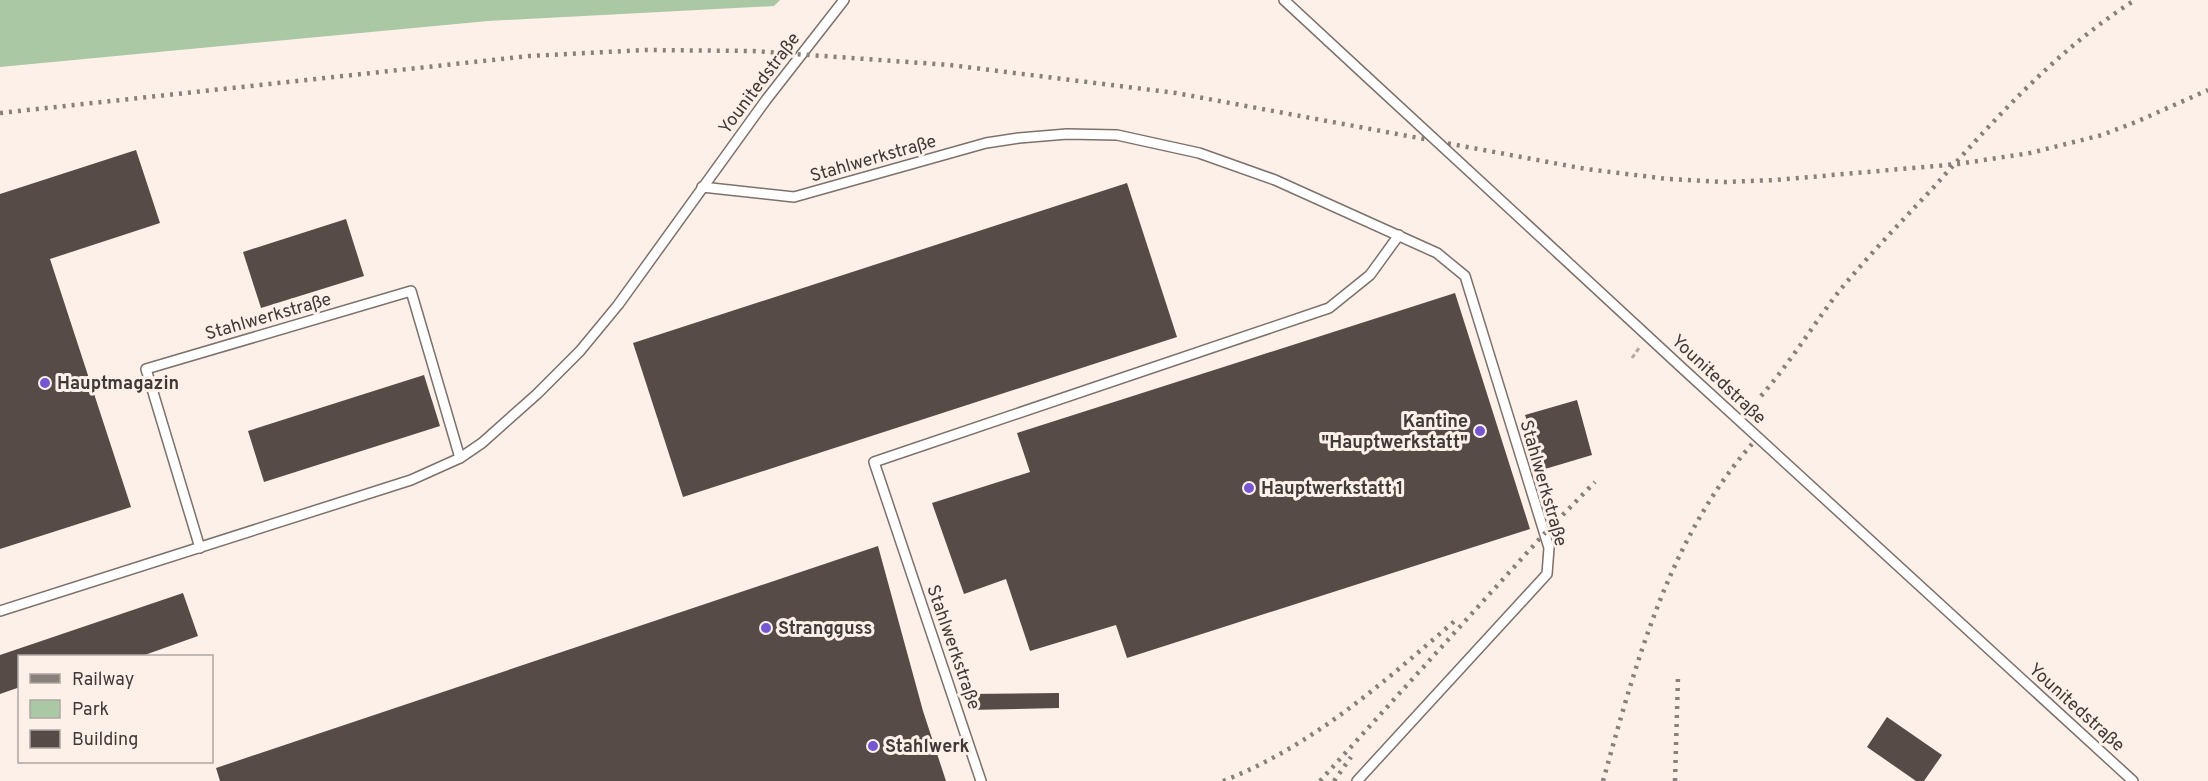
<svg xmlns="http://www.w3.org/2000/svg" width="2208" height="781" font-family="Overpass,sans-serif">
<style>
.green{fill:#abc8a5}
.building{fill:#564b47}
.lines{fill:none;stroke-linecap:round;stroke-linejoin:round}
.service-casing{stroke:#7c716b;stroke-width:12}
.path{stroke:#b2a8a3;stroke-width:3;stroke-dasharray:4.5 3;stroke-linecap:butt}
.service{stroke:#fff;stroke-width:9}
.rail{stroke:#87807b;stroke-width:4.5;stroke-dasharray:3 6;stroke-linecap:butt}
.service-bridge-casing{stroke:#7c716b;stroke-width:12;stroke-linecap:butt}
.service-bridge{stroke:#fff;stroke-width:9}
.poi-dot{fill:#7457d1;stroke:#fcf0e9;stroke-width:2}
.labels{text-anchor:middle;stroke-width:6;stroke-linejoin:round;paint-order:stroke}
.street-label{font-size:18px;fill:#3f3a37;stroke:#fcf0e9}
.poi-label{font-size:18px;font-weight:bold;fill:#3f3a37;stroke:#fcf0e9;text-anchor:start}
</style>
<rect width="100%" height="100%" fill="#fcf0e9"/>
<polygon class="green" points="0,0 780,0 774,6 488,21 0,67"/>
<g class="building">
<polygon points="136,150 160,223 50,259 131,507 0,549 0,194"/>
<polygon points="1127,183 1177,337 683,497 633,343"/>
<polygon points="346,219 364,276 261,308 243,252"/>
<polygon points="1455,293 1530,529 1127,658 1116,625 1030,651 1006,579 964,594 932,503 1030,472 1017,433"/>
<polygon points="424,375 440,426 264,482 248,431"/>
<polygon points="1577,400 1592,455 1545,469 1525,415"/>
<polygon points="878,546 923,711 946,781 220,781 216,768"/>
<polygon points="183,593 198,636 139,657 20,657 20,687 0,694 0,655"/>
<polygon points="1059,693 1059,708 967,710 966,694"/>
<polygon points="1887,717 1942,755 1924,781 1916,781 1867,747"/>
</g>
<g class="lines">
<defs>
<g id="service">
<polyline points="1284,0 1366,76"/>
<polyline points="702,187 794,197 986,143 1019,138 1067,134 1117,135 1199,153 1275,180 1437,253 1465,276 1549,548 1547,574 1357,781"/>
<polyline points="1560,255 1681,367 2133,781"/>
<polyline points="200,548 146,369 411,291 460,458"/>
<polyline points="0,611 411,480 460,458 482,443 537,394 580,351 618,305 766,100 844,0"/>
<polyline points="981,781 874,462 1329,308 1370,275 1399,235"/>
</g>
</defs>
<use href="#service" class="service-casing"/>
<polyline class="path" points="1632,358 1639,348"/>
<use href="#service" class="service"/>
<g class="rail">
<polyline points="0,113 529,56 645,50 753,51 950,65 1176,93 1586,169 1668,179 1724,182 1776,180 1958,164 2030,153 2102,135 2136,122 2208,90"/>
<path d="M1761 396C1790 363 1813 325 1840 290 1869 255 1901 222 1932 189 1994 120 2056 50 2135 0"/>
<path d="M1223 781C1313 746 1385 681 1457 619"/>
<polyline points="1320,781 1544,534 1595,482"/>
<polyline points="1334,781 1351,757"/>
<path d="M1603 781C1636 663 1669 538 1752 444"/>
<polyline points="1675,781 1678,677"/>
</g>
<defs>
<polyline id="service-bridge" points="1366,76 1560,255"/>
</defs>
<use href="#service-bridge" class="service-bridge-casing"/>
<use href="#service-bridge" class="service-bridge"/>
</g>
<g class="poi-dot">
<circle cx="45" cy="383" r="6"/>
<circle cx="1480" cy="431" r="6"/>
<circle cx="1249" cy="488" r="6"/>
<circle cx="766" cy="628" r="6"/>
<circle cx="873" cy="746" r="6"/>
</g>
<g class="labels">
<g class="street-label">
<text transform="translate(759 83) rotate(-53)" y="6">Younitedstraße</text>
<text transform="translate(873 158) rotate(-16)" y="6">Stahlwerkstraße</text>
<text transform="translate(268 316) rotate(-16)" y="6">Stahlwerkstraße</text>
<text transform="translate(1719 379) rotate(43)" y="6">Younitedstraße</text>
<text transform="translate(1544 483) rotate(74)" y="6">Stahlwerkstraße</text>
<text transform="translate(954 647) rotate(71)" y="6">Stahlwerkstraße</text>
<text transform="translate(2077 707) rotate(42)" y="6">Younitedstraße</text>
</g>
<g class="poi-label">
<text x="57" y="389">Hauptmagazin</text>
<text x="1468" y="427" text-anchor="end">Kantine<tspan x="1468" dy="21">"Hauptwerkstatt"</tspan></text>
<text x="1261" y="494">Hauptwerkstatt 1</text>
<text x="778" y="634">Strangguss</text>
<text x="885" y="752">Stahlwerk</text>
</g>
</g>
<rect x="18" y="655" width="195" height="108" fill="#fcf0e9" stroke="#b0a7a2" stroke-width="1.5"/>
<rect x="30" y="674" width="30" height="9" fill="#87807b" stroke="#b0a7a2" stroke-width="1.5"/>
<text x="72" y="685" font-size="18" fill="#3f3a37">Railway</text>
<rect x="30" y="700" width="30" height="18" fill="#abc8a5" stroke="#b0a7a2" stroke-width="1.5"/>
<text x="72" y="715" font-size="18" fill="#3f3a37">Park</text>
<rect x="30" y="730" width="30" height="18" fill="#564b47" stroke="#b0a7a2" stroke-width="1.5"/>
<text x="72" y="745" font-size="18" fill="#3f3a37">Building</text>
</svg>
